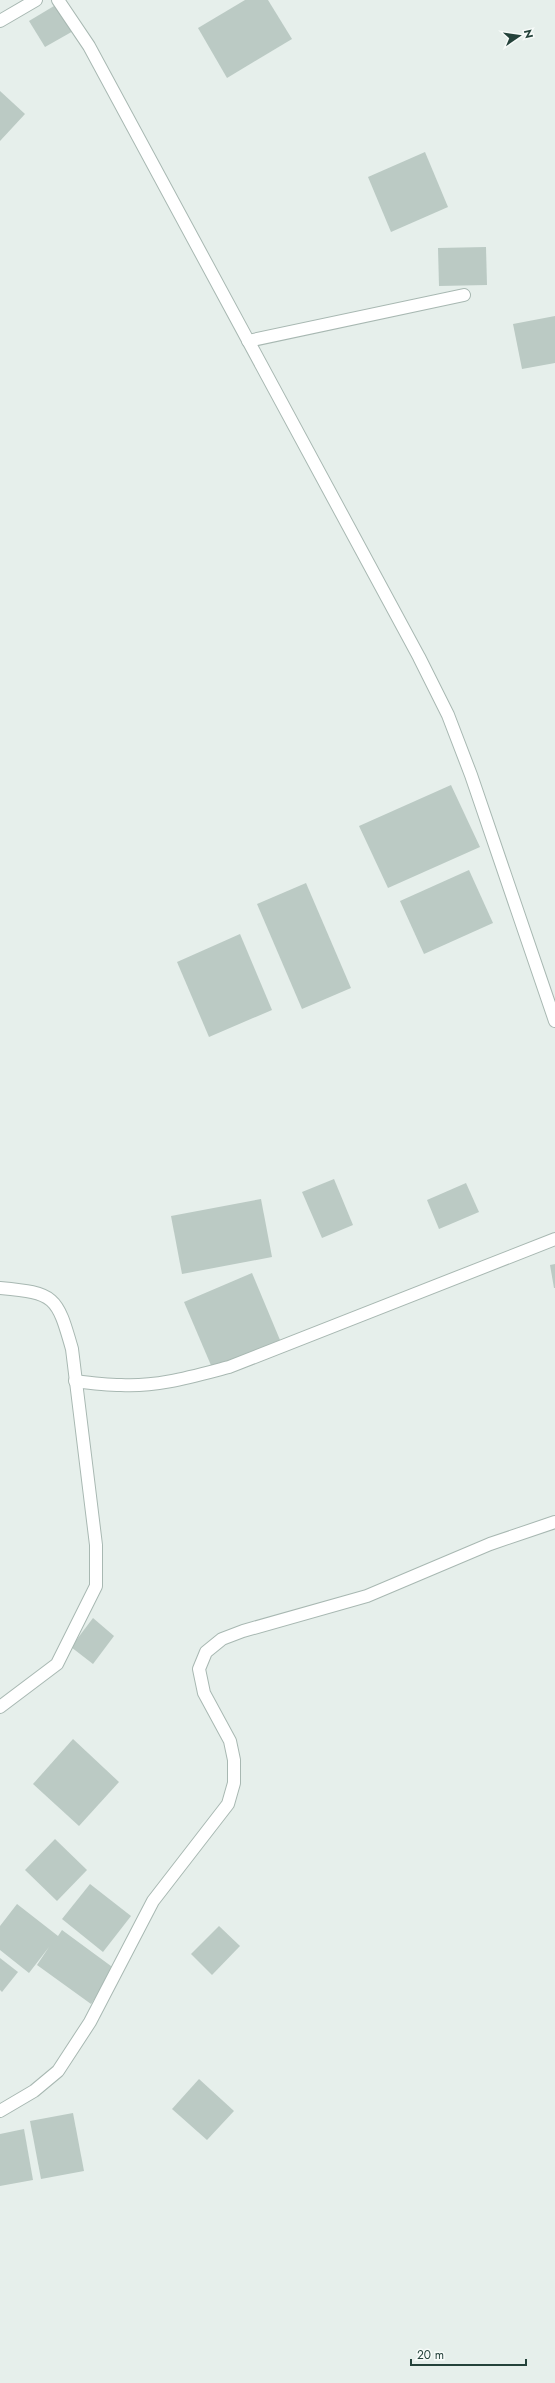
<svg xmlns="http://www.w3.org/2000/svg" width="555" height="2383" font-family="Jost,sans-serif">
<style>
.building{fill:#bbcac4}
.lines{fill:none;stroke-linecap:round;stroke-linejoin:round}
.minor-casing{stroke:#a8b8b2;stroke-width:14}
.minor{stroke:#fff;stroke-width:12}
</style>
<rect width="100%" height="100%" fill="#e6efeb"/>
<g class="building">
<polygon points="245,0 268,0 292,39 227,78 198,28"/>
<polygon points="59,3 75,30 45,47 29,21"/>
<polygon points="0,91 25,114 0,141"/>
<polygon points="425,152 448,207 391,232 368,177"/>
<polygon points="486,247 487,285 439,286 438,248"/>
<polygon points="555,316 555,363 522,369 513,324"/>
<polygon points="451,785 480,847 388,888 359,826"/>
<polygon points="469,870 493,923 424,954 400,901"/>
<polygon points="306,883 351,988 302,1009 257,904"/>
<polygon points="240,934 272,1010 209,1037 177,962"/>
<polygon points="334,1179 353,1225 322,1238 302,1192"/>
<polygon points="466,1183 479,1212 439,1229 427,1200"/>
<polygon points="261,1199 272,1257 182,1274 171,1216"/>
<polygon points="555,1264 555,1288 554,1288 550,1265"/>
<polygon points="252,1273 280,1340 213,1370 184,1302"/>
<polygon points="93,1618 114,1636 93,1664 71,1647"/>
<polygon points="73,1739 119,1782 79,1826 33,1784"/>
<polygon points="55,1839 87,1870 57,1901 25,1870"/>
<polygon points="90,1884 131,1916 103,1952 62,1919"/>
<polygon points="17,1904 58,1936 62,1930 115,1969 91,2004 37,1965 49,1947 29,1973 0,1950 0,1926"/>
<polygon points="219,1926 240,1946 212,1975 191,1954"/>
<polygon points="0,1958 18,1972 2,1992 0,1990"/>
<polygon points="199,2079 234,2111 207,2140 172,2109"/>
<polygon points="73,2113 84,2171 41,2179 30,2121"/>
<polygon points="24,2129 33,2180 0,2186 0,2134"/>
</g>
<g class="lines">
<defs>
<g id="minor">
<polyline points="58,0 89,46 419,657 448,715 471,775 555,1021"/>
<polyline points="0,21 36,0"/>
<polyline points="248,341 464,295"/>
<path d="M0 1288C55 1293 57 1296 72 1349L96 1545V1586L57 1664 0 1707"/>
<path d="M75 1381C90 1383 106 1385 121 1385 158 1387 194 1376 229 1367L555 1239"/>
<polyline points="0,2111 34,2091 58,2071 90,2022 153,1901 228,1804 234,1783 234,1760 230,1741 204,1693 199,1669 206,1652 222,1639 243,1631 367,1596 490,1544 555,1522"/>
</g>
</defs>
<use href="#minor" class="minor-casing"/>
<use href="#minor" class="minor"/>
</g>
<g transform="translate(519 36) rotate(77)" stroke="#f7fbf9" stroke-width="3" paint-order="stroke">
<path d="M0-3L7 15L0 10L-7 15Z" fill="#24423a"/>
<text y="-6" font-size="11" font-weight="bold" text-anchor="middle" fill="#24423a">N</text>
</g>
<path d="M411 2359v6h115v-6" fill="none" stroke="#24423a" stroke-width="2"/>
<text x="417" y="2359" font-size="12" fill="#24423a" stroke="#f7fbf9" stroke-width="3" paint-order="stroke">20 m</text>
</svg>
